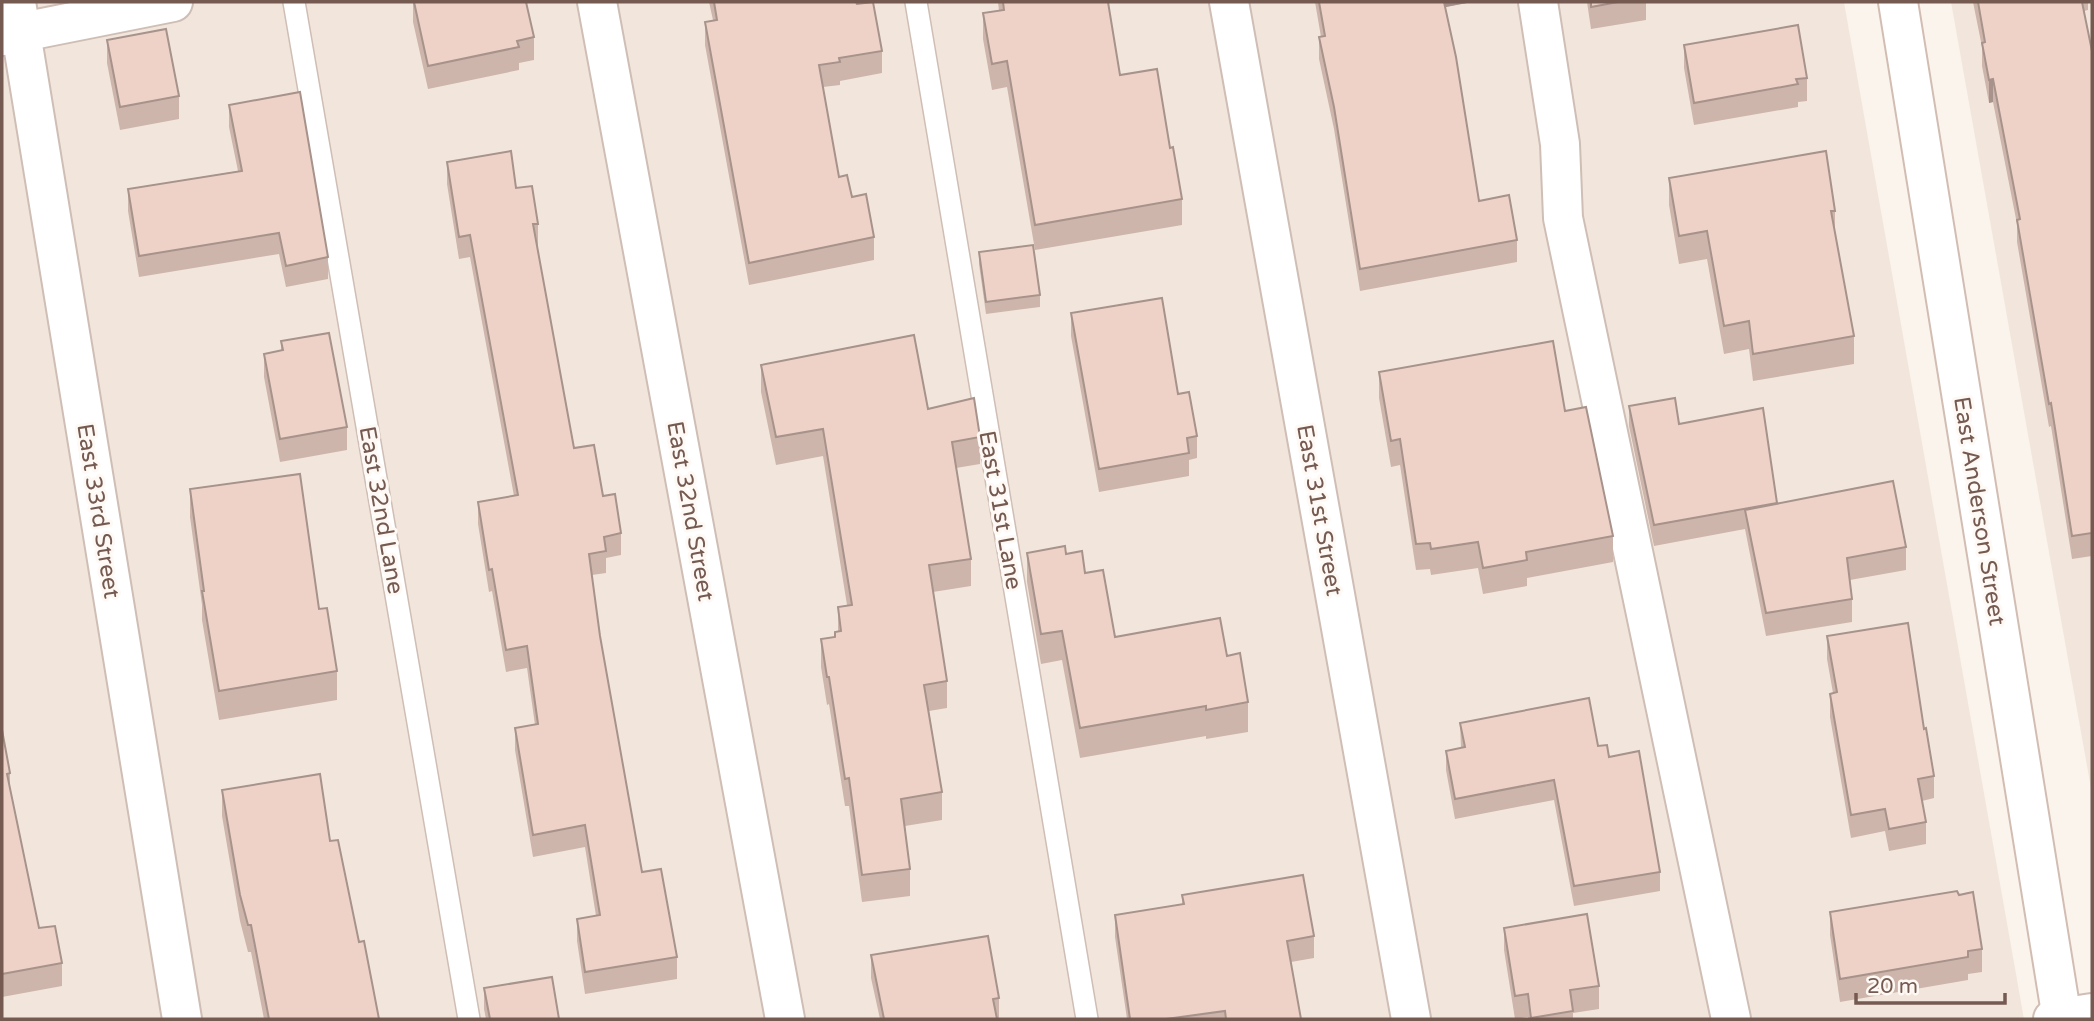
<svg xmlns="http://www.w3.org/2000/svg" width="2094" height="1021" font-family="'Varela Round',sans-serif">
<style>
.residential{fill:#f2e6dc}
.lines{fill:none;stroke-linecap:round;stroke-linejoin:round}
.lane-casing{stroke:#cfbeb5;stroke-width:24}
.street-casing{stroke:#cfbeb5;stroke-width:42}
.secondary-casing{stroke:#d2bdb3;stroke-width:42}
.lane{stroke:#fff;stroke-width:21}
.street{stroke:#fff;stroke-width:38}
.secondary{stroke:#fff;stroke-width:38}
.wall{fill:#cdb5ab}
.shaded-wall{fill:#a7938b}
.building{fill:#eed2c7;stroke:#a7938b;stroke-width:2}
.labels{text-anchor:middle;stroke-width:6;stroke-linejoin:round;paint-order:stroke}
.street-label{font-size:23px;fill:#755a51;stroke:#fef9f4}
</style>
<rect width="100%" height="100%" fill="#fbf4ed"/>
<g class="residential">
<polygon points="2,2 1844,2 2024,1019 2,1019"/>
<polygon points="1951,2 2092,2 2092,794"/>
</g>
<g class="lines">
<defs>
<g id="lane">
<polyline points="294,2 469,1019"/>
<polyline points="916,2 1087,1019"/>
</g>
<g id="street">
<polyline points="16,2 182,1019"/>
<polyline points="597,2 785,1019"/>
<polyline points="1229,2 1411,1019"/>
<polyline points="1538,2 1560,144 1563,218 1731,1019"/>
<polyline points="2,36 173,2"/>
<polyline points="2053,1019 2092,1013"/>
</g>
<polyline id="secondary" points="1898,2 2062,1019"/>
</defs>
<use href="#lane" class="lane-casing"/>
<use href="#street" class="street-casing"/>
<use href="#secondary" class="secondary-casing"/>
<use href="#lane" class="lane"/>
<use href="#street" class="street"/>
<use href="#secondary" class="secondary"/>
</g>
<g class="wall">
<polygon points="413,2 526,2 534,37 534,60 519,63 519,70 428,89 413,22"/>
<polygon points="709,2 856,2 882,51 882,73 840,81 840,85 823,87 839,177 852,197 874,237 874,260 749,285 705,45 705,22 713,20"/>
<polygon points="998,2 1108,2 1120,75 1170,148 1182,199 1182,225 1035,250 1007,87 992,90 983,39 983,13 999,11"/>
<polygon points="1315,2 1472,2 1445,7 1479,201 1517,240 1517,262 1360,291 1334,129 1319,59 1319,37 1321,37"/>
<polygon points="1587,2 1646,2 1646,20 1591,29"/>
<polygon points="1973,2 2088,2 2088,10 2084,11 2092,51 2092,556 2072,559 2051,426 2049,427 2017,242 2017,224 1993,102 1989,103 1982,66 1982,47"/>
<polygon points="107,40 179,96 179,119 120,130 107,63"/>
<polygon points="1684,45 1807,78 1807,101 1798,102 1798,107 1694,125 1684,68"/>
<polygon points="229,105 328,257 328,279 286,287 279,254 139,277 128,211 128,189 238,171 229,127"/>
<polygon points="447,162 516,188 538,224 538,246 537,246 574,448 603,496 621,533 621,555 606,558 606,573 592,575 600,636 642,872 677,957 677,979 585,994 577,941 577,919 596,916 585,847 533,857 515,750 515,728 535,725 527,668 506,672 492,591 489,592 478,524 478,502 514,496 470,257 459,259 447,184"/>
<polygon points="1669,178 1835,211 1835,232 1854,336 1854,364 1753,381 1749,349 1724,354 1707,259 1679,264 1669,205"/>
<polygon points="979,252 1040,295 1040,307 986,314 979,264"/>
<polygon points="1071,313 1178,394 1197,436 1197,458 1189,460 1189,476 1099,492 1071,336"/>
<polygon points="281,341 347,427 347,450 280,462 264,377 264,354 281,351"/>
<polygon points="761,365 928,409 980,437 980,464 956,468 971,559 971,586 933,592 947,681 947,708 929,711 942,792 942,820 905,826 910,869 910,896 862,902 849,806 845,806 829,704 827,705 821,667 821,639 835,637 835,632 838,632 838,607 847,605 823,456 776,465 761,392"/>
<polygon points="1379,372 1565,411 1613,536 1613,562 1527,578 1527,586 1483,594 1478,568 1431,575 1430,569 1416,570 1400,465 1391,467 1379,398"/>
<polygon points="1629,406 1679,424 1777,504 1906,547 1906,570 1850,580 1852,599 1852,622 1766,636 1745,529 1654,546 1629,426"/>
<polygon points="190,489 319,609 337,671 337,700 219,720 202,620 202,605 190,517"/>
<polygon points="1027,553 1066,554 1085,573 1115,637 1227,656 1248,702 1248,732 1206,739 1206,736 1080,758 1062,660 1041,664 1027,582"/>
<polygon points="1827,636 1924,729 1934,776 1934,798 1922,801 1926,822 1926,844 1889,851 1885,831 1851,838 1830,717 1830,694 1833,693 1827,659"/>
<polygon points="1460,723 1598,746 1609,757 1660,872 1660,891 1574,906 1554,800 1455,819 1446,770 1446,751 1461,748"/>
<polygon points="2,730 10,773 10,791 39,928 62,963 62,986 2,997"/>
<polygon points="222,790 330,841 379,1019 264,1019 251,952 248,952 240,921 222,816"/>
<polygon points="1182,895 1314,936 1314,958 1291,962 1301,1019 1127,1019 1115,937 1115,915 1182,904"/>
<polygon points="1830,912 1982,949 1982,972 1968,974 1968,980 1840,1002 1830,935"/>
<polygon points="1504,928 1599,986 1599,1009 1573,1013 1573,1019 1528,1019 1528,1017 1515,1019 1504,950"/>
<polygon points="871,955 999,998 999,1019 880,1019 871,978"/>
<polygon points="484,988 559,1019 486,1019 484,1009"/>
</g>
<g class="shaded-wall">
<polygon points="1441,2 1472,2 1441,8"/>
<polygon points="1993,79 1993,102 1989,103 1989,80"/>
</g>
<g class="building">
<polygon points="414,2 526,2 534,37 517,41 519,47 428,66"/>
<polygon points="714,2 856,2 857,4 873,2 882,51 839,58 840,62 819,65 839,177 847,175 852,197 866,194 874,237 749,263 705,22 717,20"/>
<polygon points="1003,2 1108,2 1120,75 1157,69 1170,148 1173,147 1182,199 1035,225 1007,61 992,64 983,13 1004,10"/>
<polygon points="1319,2 1444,2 1456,57 1479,201 1509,195 1517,240 1360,269 1334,107 1319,37 1325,36"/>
<polygon points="1591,2 1618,2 1591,7"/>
<polygon points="1978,2 2082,2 2092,51 2092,533 2072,536 2051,403 2049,404 2017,220 2020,219 1993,79 1989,80 1982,43 1985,42"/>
<polygon points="1798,25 1807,78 1796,79 1798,84 1694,103 1684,45"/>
<polygon points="166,29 179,96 120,107 107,40"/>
<polygon points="300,92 328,257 286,266 279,233 139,256 128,189 242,171 229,105"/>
<polygon points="511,151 516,188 532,186 538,224 533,224 574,448 594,445 603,496 615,494 621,533 604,537 606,551 589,554 600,636 642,872 661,869 677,957 585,972 577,919 600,915 585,825 533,835 515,728 538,724 527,646 506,650 492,569 489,570 478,502 518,495 470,235 459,237 447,162"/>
<polygon points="1826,151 1835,211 1831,211 1854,336 1753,354 1749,321 1724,326 1707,231 1679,236 1669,178"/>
<polygon points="1033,245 1040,295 986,302 979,252"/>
<polygon points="1162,298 1178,394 1189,392 1197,436 1187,438 1189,453 1099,469 1071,313"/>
<polygon points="329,333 347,427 280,439 264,354 283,350 281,341"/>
<polygon points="914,335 928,409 974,398 980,437 952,442 971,559 929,565 947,681 924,685 942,792 901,799 910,869 862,875 849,778 845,779 829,677 827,677 821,639 835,637 835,632 841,631 838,607 852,605 823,429 776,437 761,365"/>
<polygon points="1553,341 1565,411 1586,407 1613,536 1526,552 1527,560 1483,568 1478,542 1431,549 1430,543 1416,544 1400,439 1391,441 1379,372"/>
<polygon points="1675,398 1679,424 1763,408 1777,503 1654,525 1629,406"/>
<polygon points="300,474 319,609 327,608 337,671 219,691 202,591 204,591 190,489"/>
<polygon points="1893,481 1906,547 1847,558 1852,599 1766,613 1745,510"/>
<polygon points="1065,546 1066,554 1082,551 1085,573 1103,570 1115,637 1220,618 1227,656 1240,653 1248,702 1206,710 1206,706 1080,728 1062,631 1041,634 1027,553"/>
<polygon points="1908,623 1924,729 1926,728 1934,776 1918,779 1926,822 1889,829 1885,809 1851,815 1830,694 1837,692 1827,636"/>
<polygon points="1589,698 1598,746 1607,745 1609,757 1639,751 1660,872 1574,886 1554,780 1455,799 1446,751 1465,747 1460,723"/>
<polygon points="2,730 10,773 7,774 39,928 55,926 62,963 2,974"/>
<polygon points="320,774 330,841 338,840 359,942 364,941 379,1019 269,1019 251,925 248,925 240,895 222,790"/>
<polygon points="1303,875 1314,936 1287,941 1301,1019 1226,1019 1225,1011 1166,1019 1130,1019 1115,915 1184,904 1182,895"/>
<polygon points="1957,891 1959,895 1973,892 1982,949 1968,951 1968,957 1840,979 1830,912"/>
<polygon points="1587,914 1599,986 1570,990 1573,1011 1531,1018 1528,994 1515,996 1504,928"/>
<polygon points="988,936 999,998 993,999 997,1019 884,1019 871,955"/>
<polygon points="552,977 559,1019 490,1019 484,988"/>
</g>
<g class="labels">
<g class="street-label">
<text transform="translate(382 510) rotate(80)" y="8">East 32nd Lane</text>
<text transform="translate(1001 510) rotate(80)" y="8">East 31st Lane</text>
<text transform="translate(1320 510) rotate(80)" y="8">East 31st Street</text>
<text transform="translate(99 511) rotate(81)" y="8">East 33rd Street</text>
<text transform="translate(691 511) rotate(80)" y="8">East 32nd Street</text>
<text transform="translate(1980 511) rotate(81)" y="8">East Anderson Street</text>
</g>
</g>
<rect width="2094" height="1021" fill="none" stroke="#755a51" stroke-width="7"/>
<path d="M1856 993v10h149v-10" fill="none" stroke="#755a51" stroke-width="3.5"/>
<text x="1867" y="993" font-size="21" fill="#755a51" stroke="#fef9f4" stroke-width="5" paint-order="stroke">20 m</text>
</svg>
